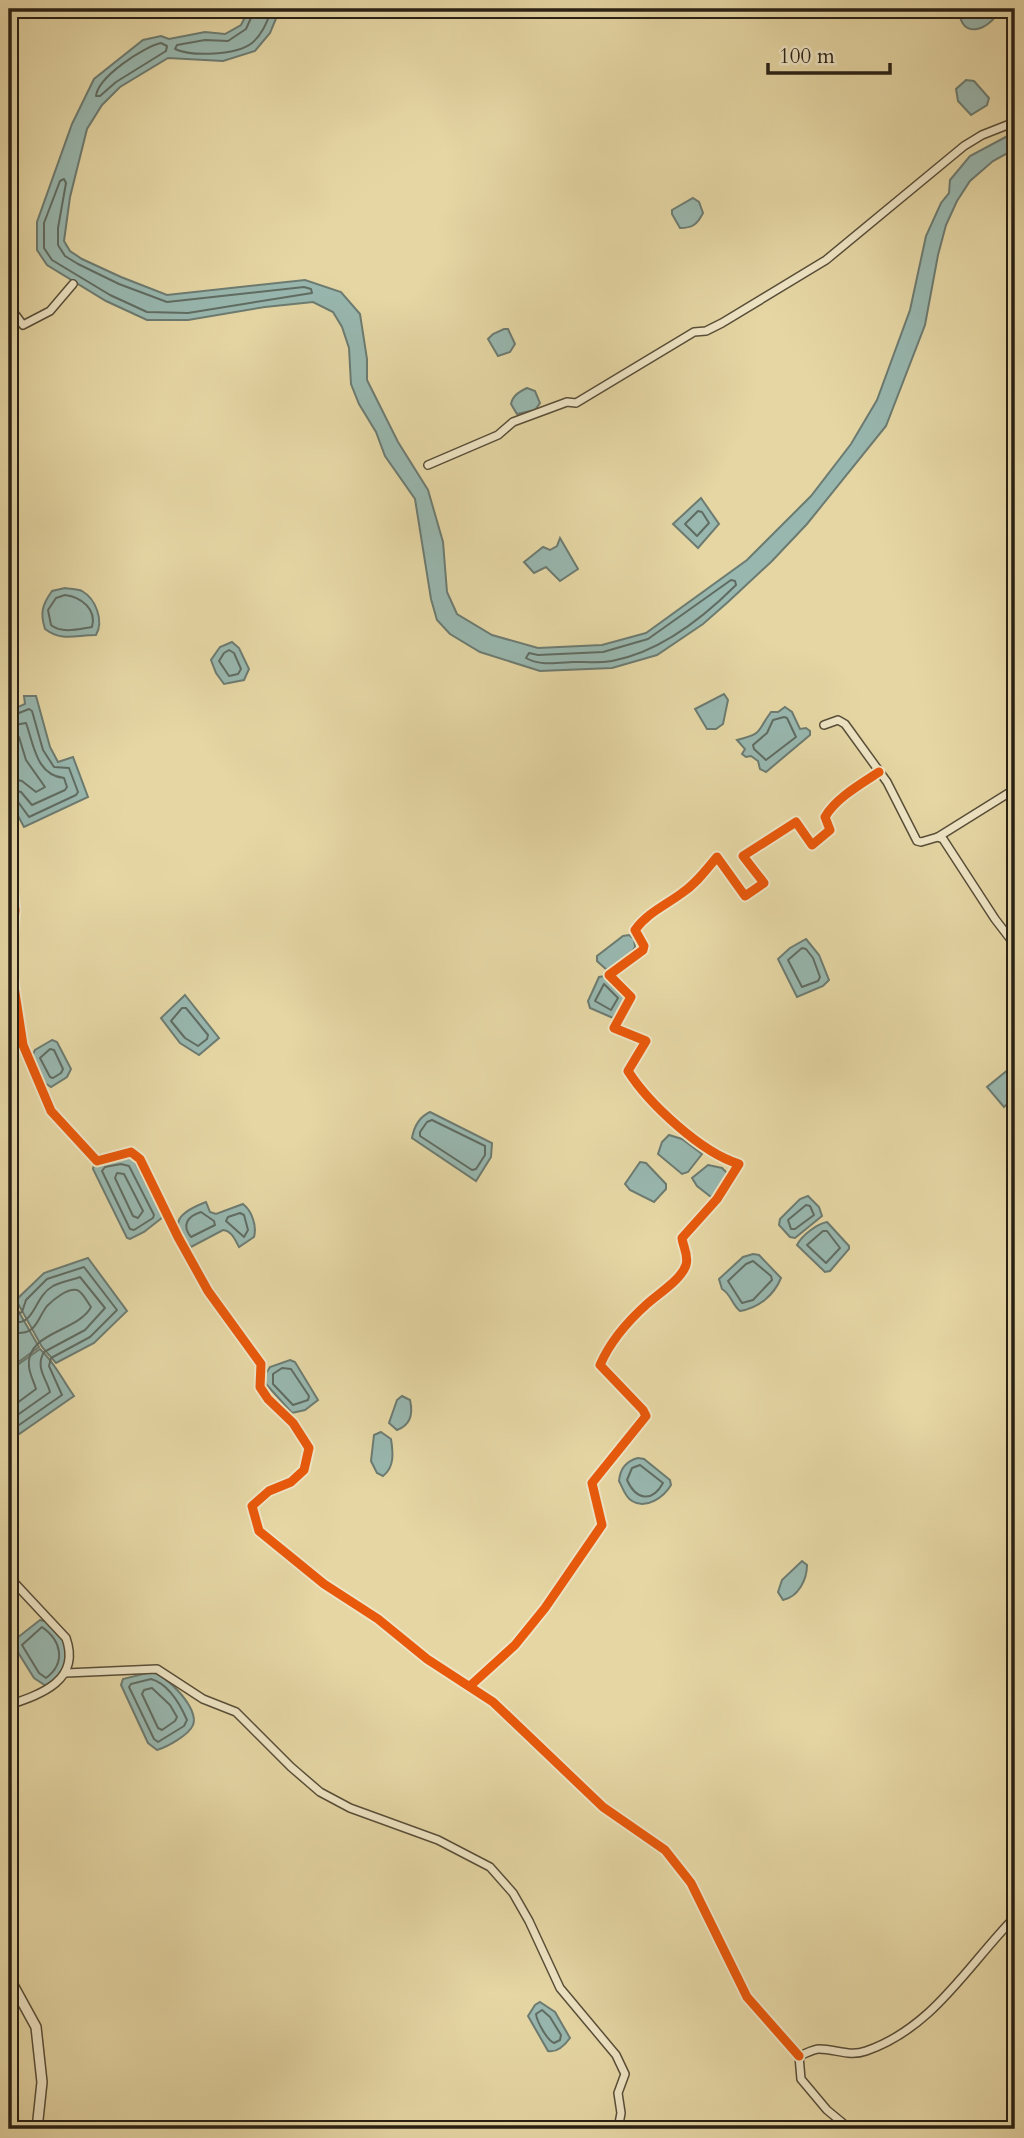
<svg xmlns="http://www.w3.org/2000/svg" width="1024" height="2138" font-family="Cardo,serif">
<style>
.water{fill:#98b7af;stroke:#6c7b71;stroke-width:2}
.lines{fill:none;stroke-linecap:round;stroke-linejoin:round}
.shore{stroke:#606c62;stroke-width:2}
.minor-casing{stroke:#584e38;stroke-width:10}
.tertiary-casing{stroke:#584e38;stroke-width:12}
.minor{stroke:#eee4c4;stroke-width:7}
.tertiary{stroke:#eee4c4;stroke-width:9}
.cycleway-casing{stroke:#eee4c4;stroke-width:13}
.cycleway{stroke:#e8590c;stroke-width:9}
</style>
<rect width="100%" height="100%" fill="#e5d6a4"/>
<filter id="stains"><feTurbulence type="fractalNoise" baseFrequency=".00286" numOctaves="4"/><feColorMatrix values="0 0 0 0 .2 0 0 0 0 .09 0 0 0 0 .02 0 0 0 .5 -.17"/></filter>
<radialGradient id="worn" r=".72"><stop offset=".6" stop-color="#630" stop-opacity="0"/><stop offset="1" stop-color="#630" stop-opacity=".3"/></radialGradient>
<g class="water">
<polygon points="249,9 280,9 270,33 255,51 223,61 168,58 120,87 102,105 87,129 70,197 64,241 70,251 82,259 121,277 167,295 305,280 341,292 360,314 367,359 367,380 398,442 428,490 443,542 447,592 457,614 492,635 538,648 602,645 646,633 747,560 811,496 851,444 877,400 910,310 926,236 941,203 949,193 950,180 970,156 1015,132 1015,149 993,161 970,181 957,201 946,225 938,255 925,325 886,426 807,524 772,561 728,602 703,624 657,655 612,668 540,671 480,652 450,634 437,620 431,599 415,499 385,456 376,432 359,404 351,384 349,348 342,327 333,312 313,302 265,307 188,320 147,320 106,301 47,265 37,250 37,222 72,124 94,79 143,40 161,36 169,39 205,32 225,34 241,25"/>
<path d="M959 9H1000C989 32 960 40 959 9Z"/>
<polygon points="966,80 974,81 989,98 987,105 971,115 958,101 956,89"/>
<path d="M693 198 699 202 703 213C697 225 692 228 680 228L672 214V210Z"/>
<polygon points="504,329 508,329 515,344 510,352 498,356 488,339 493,334"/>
<path d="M527 388 535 391 540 403 535 410 517 414 511 404C513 395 519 392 527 388Z"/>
<polygon points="701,498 719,524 698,548 673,524"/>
<polygon points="560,538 578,569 560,581 546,567 534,573 524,562 543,547 550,550 557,546"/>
<path d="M65 588C70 589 77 589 82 591 96 599 104 621 96 635 76 635 62 642 45 629 40 613 42 605 52 591Z"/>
<polygon points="232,642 239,648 249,669 244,680 224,684 216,673 211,660 220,647"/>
<polygon points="724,694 728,700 723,724 716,729 707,729 695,709"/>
<polygon points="24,696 36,696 50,747 58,762 73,757 88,797 24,827 9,799 9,711 25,704"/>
<path d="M785 707 792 712 800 729 806 728 810 731V735L766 772 760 769 758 761 751 756 746 757 742 754 745 749 737 740C764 733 756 732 771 712H778Z"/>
<polygon points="629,935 634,939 635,947 628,958 608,971 597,961 597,956 623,936"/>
<polygon points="806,939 819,955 829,980 823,986 797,997 778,959 790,948"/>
<polygon points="605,976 627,997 613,1018 590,1008 588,1001 599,977"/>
<polygon points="185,995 219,1038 199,1055 180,1043 161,1018"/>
<polygon points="52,1040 57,1042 71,1069 67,1077 51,1087 45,1083 32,1056 35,1050"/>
<polygon points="1015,1064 1015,1097 1004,1107 987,1087"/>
<path d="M430 1112 492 1143 491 1157 476 1181 412 1138C414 1127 419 1117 430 1112Z"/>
<polygon points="669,1135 682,1139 702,1154 688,1172 682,1174 658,1154 662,1142"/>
<polygon points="121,1157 133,1158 163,1217 144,1232 130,1239 127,1238 93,1169 94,1165 102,1160"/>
<polygon points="640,1162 646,1163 666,1184 666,1189 654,1202 630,1190 625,1184"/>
<polygon points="708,1165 722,1168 727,1173 721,1190 711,1197 697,1186 692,1178"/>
<polygon points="808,1196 819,1207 822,1216 795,1238 790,1237 779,1225 780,1219 800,1199"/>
<path d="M206 1202 210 1212 216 1214 243 1204C252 1211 257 1226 254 1237L239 1247C235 1240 232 1231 223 1230L191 1247C166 1223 180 1212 206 1202Z"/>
<path d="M827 1222 849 1246V1249L830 1271 825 1272 797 1245C802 1235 817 1224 827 1222Z"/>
<path d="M753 1254 759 1255 781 1278C774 1295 759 1308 740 1311 732 1305 731 1294 722 1289L719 1279 743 1257Z"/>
<polygon points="88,1258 127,1311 94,1343 56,1363 42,1347 16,1300 44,1273"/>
<polygon points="12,1304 16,1307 39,1347 9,1369 9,1306"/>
<path d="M40 1349C55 1363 62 1379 74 1396L9 1441V1371Z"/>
<polygon points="290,1360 295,1362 318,1400 305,1410 292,1413 265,1383 265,1375 270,1367"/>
<path d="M402 1396 410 1400C413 1413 411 1425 397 1430L389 1423 397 1400Z"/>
<path d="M381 1432 391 1439C393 1452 395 1467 383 1476L377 1473 371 1461 374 1435Z"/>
<path d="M638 1458 644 1459 670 1480 671 1485C664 1497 646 1510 632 1501 625 1497 623 1488 619 1481 620 1469 626 1461 638 1458Z"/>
<path d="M802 1561 807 1565C807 1580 798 1597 783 1600L778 1592 782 1580Z"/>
<path d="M40 1620C70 1624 76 1676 46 1686L34 1678 14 1646 17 1638Z"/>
<path d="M151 1672C166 1674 200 1709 193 1725 189 1735 167 1747 157 1750L148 1743 121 1685 123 1679Z"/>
<path d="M540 2002 555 2012 570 2038C565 2045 558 2053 548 2051L528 2016 535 2005Z"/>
</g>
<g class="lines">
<g class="shore">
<path d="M255 9 246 29 228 41 205 40 177 45 175 49C192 57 237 55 252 43 263 34 267 21 272 9"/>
<path d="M161 43 167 46 166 51 116 82 100 96H96C98 77 143 47 161 43Z"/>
<polygon points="64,179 66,183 58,228 58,245 65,256 78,264 119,284 167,302 304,287 311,289 312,293 188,313 147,312 110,295 52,260 44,248 44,223 60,181"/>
<polygon points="698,511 702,512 709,523 697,536 685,524"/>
<path d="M731 580 735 581 736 585C702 619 660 652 612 661 600 663 586 662 573 662 557 663 540 666 526 658L529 653 538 655 603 652 648 639Z"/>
<path d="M65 595C81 597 97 609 92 627 79 629 62 634 51 625L48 610 56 598Z"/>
<polygon points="229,650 234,653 241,669 238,674 229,676 219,661 224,653"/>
<polyline points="9,717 29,709 32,711 43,750 54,767 69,768 78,792 76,795 29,817 16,799 9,797"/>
<polygon points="784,717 787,718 796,737 766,760 754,749 753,745 767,733 773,720"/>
<path d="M9 726 26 723C34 745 36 775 64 778L67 787 65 790 32 805 21 792 9 789"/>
<polyline points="9,736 19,737 26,760 45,787 36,792 22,781 9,778"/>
<polygon points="802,948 806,949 813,958 820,977 818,981 802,987 788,960"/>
<polygon points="604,984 618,998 611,1010 595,1001"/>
<polygon points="182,1008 186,1008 208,1035 207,1039 198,1046 185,1038 171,1021"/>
<polygon points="50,1049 54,1050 63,1069 61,1073 53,1078 50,1077 40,1058"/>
<polygon points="432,1120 485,1146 485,1155 476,1169 472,1170 420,1136 420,1132 427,1122"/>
<polygon points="121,1164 129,1166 154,1215 153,1218 134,1230 130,1229 102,1171 105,1167"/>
<polygon points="117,1173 124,1174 143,1211 138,1218 133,1216 115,1178"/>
<polygon points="806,1205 810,1206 814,1215 795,1229 791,1229 788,1220"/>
<path d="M201 1212 214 1221 215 1225 191 1237C181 1225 188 1216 201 1212Z"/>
<polygon points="240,1213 244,1215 248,1230 244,1237 226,1221 228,1217"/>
<polygon points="823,1231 827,1231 840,1248 826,1263 807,1245"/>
<polygon points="753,1261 771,1276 772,1280 753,1300 742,1303 728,1281 746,1264"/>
<polyline points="9,1312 17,1314 22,1312 26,1300 47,1279 84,1267 117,1310 90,1337 51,1358 49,1366 62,1395 9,1432"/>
<path d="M9 1321C36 1329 32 1298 53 1286 61 1282 72 1280 80 1277L105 1308 85 1330 44 1352C35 1367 46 1378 50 1392L9 1421"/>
<path d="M9 1332C37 1337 35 1322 47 1306 53 1300 67 1288 77 1290 82 1291 88 1303 91 1307 78 1332 25 1332 29 1367 30 1375 34 1382 36 1389L9 1409"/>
<polygon points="282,1368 291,1369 309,1396 308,1400 293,1405 273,1384 273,1374"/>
<path d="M640 1465 663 1483C652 1503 636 1500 627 1480L632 1468Z"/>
<path d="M42 1627C62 1641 66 1663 46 1678L39 1673 22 1645Z"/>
<path d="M151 1679C169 1684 180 1704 187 1720L184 1726 158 1742 154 1739 129 1687 131 1684Z"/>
<polygon points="152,1688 170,1705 177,1717 175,1721 162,1730 158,1728 142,1694 144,1690"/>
<path d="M542 2010 550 2017 561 2035 560 2040 554 2043C547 2040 537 2022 536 2014Z"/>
</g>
<defs>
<g id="minor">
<polyline points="9,306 23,325 50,311 73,284"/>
<polyline points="428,465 498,435 513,422 567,402 576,403 694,332 706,331 722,323 826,260 964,146 982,135 1015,122"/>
<polyline points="824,725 838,720 845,724 887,782 917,841 921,842 938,837 943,839 995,919 1015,945"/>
<polyline points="938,837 1015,789"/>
<polyline points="9,865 15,910 10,960 23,1045 51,1111 97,1161 131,1152 140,1159 178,1237 208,1291 261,1364 260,1387 268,1399 293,1423 309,1448 304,1470 291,1482 269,1491 252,1506 259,1531 324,1584 378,1619 427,1659 493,1702 603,1807 665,1850 691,1883 747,1997 799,2056"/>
<path d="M9 1577 66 1638C81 1680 42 1694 9 1705"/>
<polyline points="66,1673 157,1669 203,1699 236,1712 291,1767 320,1792 350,1808 438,1840 490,1867 513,1893 529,1921 560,1988 616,2055 625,2074 618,2093 621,2113 618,2129"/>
<path d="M470 1686 515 1645 545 1608 602 1525 592 1483 646 1416 643 1410 600 1365C610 1342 628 1321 647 1304 659 1293 681 1280 686 1265 689 1255 683 1247 682 1238L717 1199 739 1164C702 1153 649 1104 628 1071L646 1041 614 1028 631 997 609 975 643 950 644 946 635 930C647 913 666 905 682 893 696 884 706 870 717 857L745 896 764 883 743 856 796 822 812 845 830 830 825 817C836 798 861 784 879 772"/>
<path d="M850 2129 827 2110 801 2079 799 2056C805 2054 813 2049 819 2049 836 2049 849 2057 866 2051 933 2028 967 1966 1015 1917"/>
</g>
<polyline id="tertiary" points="9,1971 13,1985 36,2027 42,2082 37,2129"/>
</defs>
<use href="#minor" class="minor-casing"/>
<use href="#tertiary" class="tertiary-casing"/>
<use href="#minor" class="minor"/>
<use href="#tertiary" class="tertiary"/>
<defs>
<g id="cycleway">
<polyline points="9,865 15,910 10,960 23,1045 51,1111 97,1161 131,1152 140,1159 178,1237 208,1291 261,1364 260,1387 268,1399 293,1423 309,1448 304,1470 291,1482 269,1491 252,1506 259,1531 324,1584 378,1619 427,1659 493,1702 603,1807 665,1850 691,1883 747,1997 799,2056"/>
<path d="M470 1686 515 1645 545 1608 602 1525 592 1483 646 1416 643 1410 600 1365C610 1342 628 1321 647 1304 659 1293 681 1280 686 1265 689 1255 683 1247 682 1238L717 1199 739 1164C702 1153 649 1104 628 1071L646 1041 614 1028 631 997 609 975 643 950 644 946 635 930C647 913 666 905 682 893 696 884 706 870 717 857L745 896 764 883 743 856 796 822 812 845 830 830 825 817C836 798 861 784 879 772"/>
</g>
</defs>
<use href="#cycleway" class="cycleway-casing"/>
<use href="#cycleway" class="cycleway"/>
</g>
<rect width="1024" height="2138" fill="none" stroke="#e5d6a4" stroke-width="35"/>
<rect x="10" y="10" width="1003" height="2117" fill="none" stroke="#292014" stroke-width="3.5"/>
<rect x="18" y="18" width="989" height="2103" fill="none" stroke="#292014" stroke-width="2"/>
<path d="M768 63v10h122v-10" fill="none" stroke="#292014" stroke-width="3.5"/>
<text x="779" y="63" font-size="21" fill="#292014" stroke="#eee4c4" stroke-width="5" paint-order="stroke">100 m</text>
<rect width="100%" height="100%" filter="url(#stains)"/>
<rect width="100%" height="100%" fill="url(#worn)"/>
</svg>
